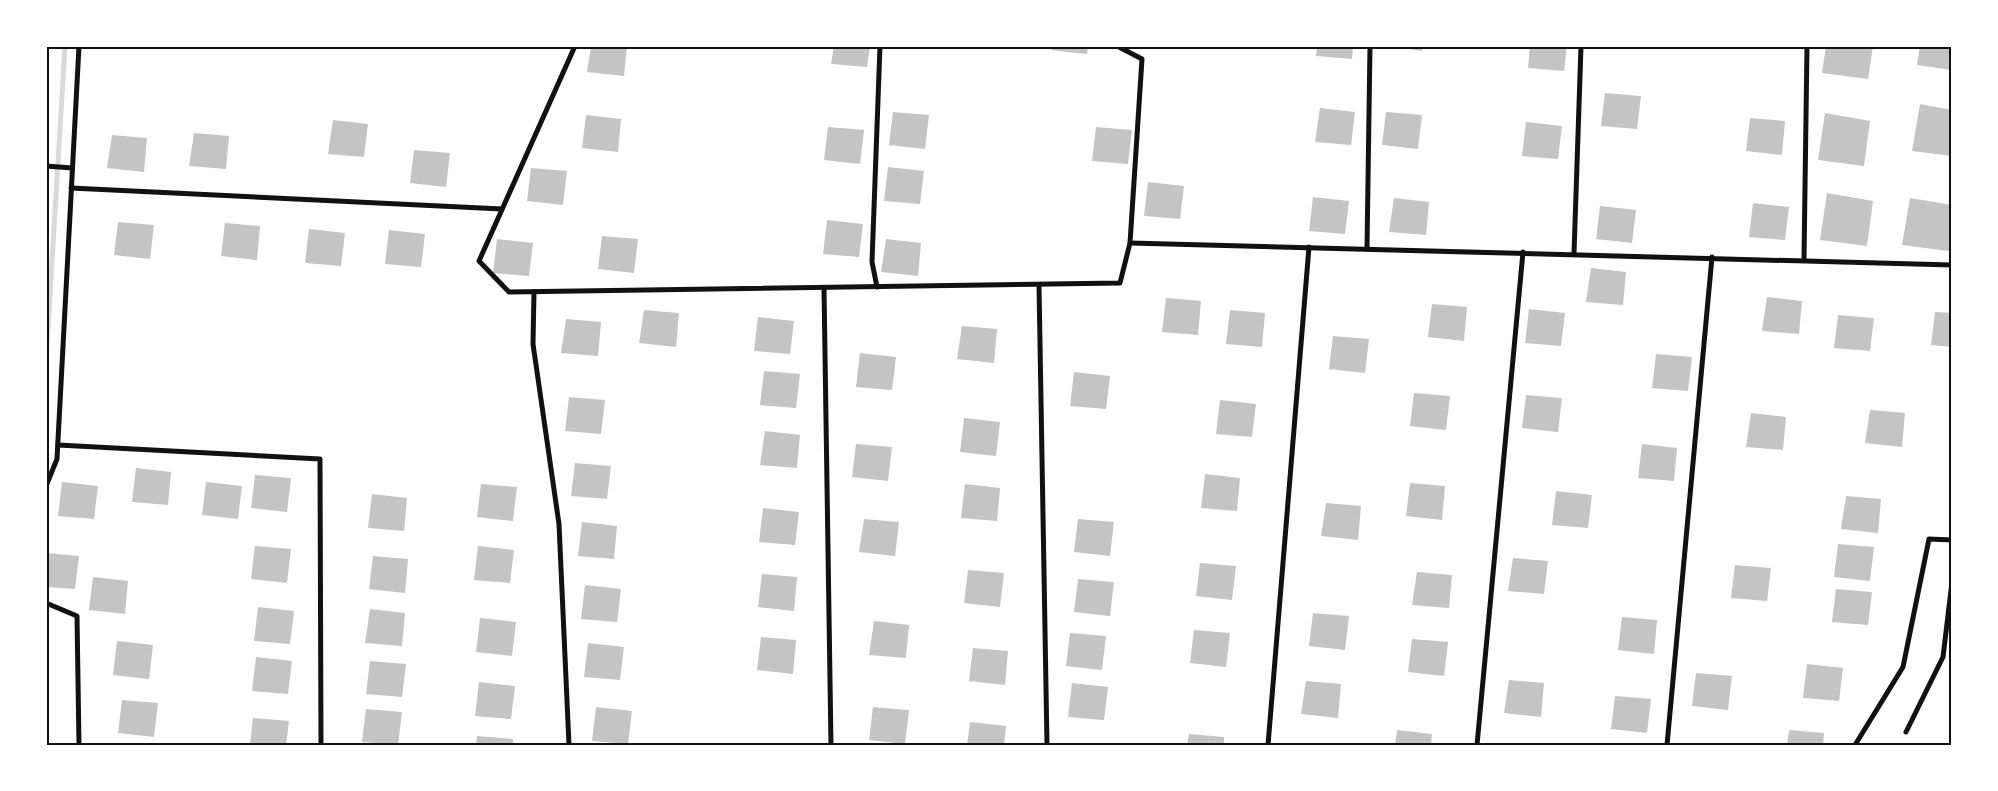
<svg xmlns="http://www.w3.org/2000/svg" width="1998" height="791" font-family="'Golos Text',sans-serif">
<style>
.lines{fill:none;stroke-linecap:round;stroke-linejoin:round}
.stream{stroke:#d9d9d9;stroke-width:5}
.building{fill:#c4c4c4}
.minor{stroke:#111;stroke-width:5}
.neatline{fill:none;stroke:#111;stroke-width:2}
</style>
<rect width="100%" height="100%" fill="#fff"/>
<g class="lines">
<polyline class="stream" points="46,361 65,46"/>
</g>
<g class="building">
<polygon points="591,46 627,46 624,76 587,72"/>
<polygon points="834,46 870,46 867,67 831,64"/>
<polygon points="1051,46 1088,46 1087,54 1051,50"/>
<polygon points="1317,46 1353,46 1352,59 1316,56"/>
<polygon points="1389,46 1423,46 1422,51"/>
<polygon points="1530,46 1567,46 1564,71 1528,68"/>
<polygon points="1826,46 1873,46 1868,79 1822,73"/>
<polygon points="1920,46 1952,46 1952,70 1917,65"/>
<polygon points="1605,93 1641,96 1637,129 1601,126"/>
<polygon points="1920,104 1952,110 1952,156 1912,151"/>
<polygon points="1320,108 1355,112 1351,145 1315,142"/>
<polygon points="893,112 929,115 925,149 889,145"/>
<polygon points="1386,112 1422,115 1418,149 1382,145"/>
<polygon points="1825,113 1870,121 1864,166 1818,160"/>
<polygon points="586,115 621,119 618,152 582,148"/>
<polygon points="1750,118 1785,121 1782,155 1746,151"/>
<polygon points="333,120 368,124 364,157 328,154"/>
<polygon points="1526,122 1562,126 1558,159 1522,156"/>
<polygon points="828,127 864,130 860,164 824,160"/>
<polygon points="1096,127 1132,130 1128,164 1092,161"/>
<polygon points="194,133 229,136 226,169 189,166"/>
<polygon points="112,135 147,138 144,172 107,168"/>
<polygon points="414,150 450,153 446,187 410,183"/>
<polygon points="888,167 924,171 920,204 884,201"/>
<polygon points="531,168 567,171 563,205 527,201"/>
<polygon points="1148,182 1184,186 1180,219 1144,216"/>
<polygon points="1827,193 1873,201 1867,246 1820,240"/>
<polygon points="1313,197 1349,201 1345,234 1309,231"/>
<polygon points="1394,198 1429,202 1426,235 1389,232"/>
<polygon points="1910,198 1952,205 1949,251 1902,245"/>
<polygon points="1753,203 1789,207 1785,240 1749,237"/>
<polygon points="1600,206 1636,210 1632,243 1596,239"/>
<polygon points="827,220 863,224 859,257 823,254"/>
<polygon points="118,222 154,225 150,259 114,255"/>
<polygon points="225,223 260,226 257,260 221,256"/>
<polygon points="309,229 345,233 341,266 305,263"/>
<polygon points="389,230 425,234 421,267 385,264"/>
<polygon points="602,236 638,239 634,273 598,269"/>
<polygon points="497,239 533,243 529,276 493,273"/>
<polygon points="886,239 921,243 918,276 881,272"/>
<polygon points="1591,268 1626,272 1623,305 1586,302"/>
<polygon points="1767,297 1802,301 1799,334 1762,331"/>
<polygon points="1166,298 1201,301 1198,335 1162,332"/>
<polygon points="1432,304 1467,307 1464,341 1428,337"/>
<polygon points="1529,309 1565,313 1561,346 1525,343"/>
<polygon points="644,310 679,313 676,347 639,343"/>
<polygon points="1230,310 1265,313 1262,347 1226,344"/>
<polygon points="1935,312 1952,313 1952,347 1931,345"/>
<polygon points="1838,315 1874,318 1870,351 1834,348"/>
<polygon points="758,317 794,321 790,354 754,351"/>
<polygon points="566,319 601,322 598,356 561,353"/>
<polygon points="962,326 997,329 994,363 957,359"/>
<polygon points="1333,336 1369,339 1365,373 1329,369"/>
<polygon points="860,353 896,357 892,390 856,387"/>
<polygon points="1656,354 1692,357 1688,391 1652,388"/>
<polygon points="764,371 800,374 796,408 760,405"/>
<polygon points="1074,372 1110,376 1106,409 1070,406"/>
<polygon points="1414,393 1450,396 1446,430 1410,426"/>
<polygon points="1526,395 1562,398 1558,432 1522,428"/>
<polygon points="569,397 605,400 601,434 565,431"/>
<polygon points="1220,400 1256,404 1252,437 1216,434"/>
<polygon points="1870,410 1905,413 1902,447 1865,443"/>
<polygon points="1751,413 1786,417 1783,450 1746,447"/>
<polygon points="964,418 1000,422 996,456 960,452"/>
<polygon points="765,431 800,435 797,468 760,465"/>
<polygon points="856,444 892,447 888,481 852,477"/>
<polygon points="1642,444 1677,448 1674,481 1638,478"/>
<polygon points="575,463 611,466 607,499 571,496"/>
<polygon points="136,468 171,472 168,505 132,502"/>
<polygon points="1205,474 1240,478 1237,511 1201,508"/>
<polygon points="255,475 291,478 287,512 251,508"/>
<polygon points="62,482 98,486 94,519 58,516"/>
<polygon points="206,482 242,486 238,519 202,515"/>
<polygon points="1410,483 1445,486 1442,520 1406,516"/>
<polygon points="481,484 517,487 513,521 477,517"/>
<polygon points="965,484 1000,488 997,521 961,518"/>
<polygon points="1556,491 1592,495 1588,528 1552,525"/>
<polygon points="372,494 407,498 404,531 368,528"/>
<polygon points="1846,496 1881,499 1878,533 1841,529"/>
<polygon points="1326,503 1361,506 1358,540 1321,536"/>
<polygon points="763,508 799,512 795,545 759,542"/>
<polygon points="864,519 899,522 895,556 859,552"/>
<polygon points="1078,519 1114,522 1110,556 1074,552"/>
<polygon points="582,522 617,526 614,559 578,556"/>
<polygon points="1838,544 1874,547 1870,581 1834,577"/>
<polygon points="255,546 291,549 287,583 251,579"/>
<polygon points="478,546 514,550 510,583 474,580"/>
<polygon points="46,553 79,556 75,589 46,587"/>
<polygon points="373,556 408,559 405,593 369,589"/>
<polygon points="1513,558 1548,561 1544,594 1508,591"/>
<polygon points="1200,563 1236,566 1232,600 1196,596"/>
<polygon points="1735,565 1771,568 1767,601 1731,598"/>
<polygon points="968,570 1004,573 1000,607 964,603"/>
<polygon points="1417,572 1452,575 1449,608 1412,605"/>
<polygon points="762,574 797,577 794,611 758,607"/>
<polygon points="93,577 128,581 125,614 89,610"/>
<polygon points="1078,579 1114,582 1110,616 1074,612"/>
<polygon points="585,585 621,589 617,622 581,619"/>
<polygon points="1836,589 1872,592 1868,625 1832,622"/>
<polygon points="258,607 294,611 290,644 254,641"/>
<polygon points="370,609 405,613 402,646 365,643"/>
<polygon points="1313,613 1349,616 1345,650 1309,646"/>
<polygon points="1622,617 1657,620 1654,654 1618,650"/>
<polygon points="480,618 516,622 512,656 476,652"/>
<polygon points="874,621 909,625 906,658 869,655"/>
<polygon points="1194,630 1230,633 1226,667 1190,663"/>
<polygon points="1070,633 1106,636 1102,670 1066,666"/>
<polygon points="761,637 796,640 793,674 757,670"/>
<polygon points="1412,639 1448,642 1444,676 1408,672"/>
<polygon points="117,641 153,645 149,679 113,675"/>
<polygon points="588,643 624,647 620,680 584,677"/>
<polygon points="973,648 1008,651 1005,685 969,681"/>
<polygon points="256,657 292,661 288,694 252,691"/>
<polygon points="370,661 406,664 402,697 366,694"/>
<polygon points="1807,664 1843,668 1839,701 1803,698"/>
<polygon points="1696,673 1732,676 1728,710 1692,706"/>
<polygon points="1509,680 1544,683 1541,717 1504,713"/>
<polygon points="1306,681 1341,684 1338,718 1301,714"/>
<polygon points="479,682 515,686 511,719 475,716"/>
<polygon points="1072,683 1108,687 1104,720 1068,717"/>
<polygon points="1615,696 1651,699 1647,733 1611,729"/>
<polygon points="122,700 158,703 154,737 118,733"/>
<polygon points="596,707 632,711 628,744 592,741"/>
<polygon points="873,707 909,710 905,744 869,740"/>
<polygon points="366,709 402,712 398,745 362,742"/>
<polygon points="253,718 289,721 286,745 250,745"/>
<polygon points="970,722 1006,726 1004,745 967,745"/>
<polygon points="1397,730 1432,734 1431,745 1395,745"/>
<polygon points="1789,730 1824,733 1823,745 1787,745"/>
<polygon points="1189,734 1224,737 1224,745 1187,745"/>
<polygon points="477,736 513,739 513,745 476,745"/>
</g>
<g class="lines">
<g class="minor">
<polyline points="575,46 479,261 509,292 1120,283 1130,243 1142,59 1117,46"/>
<polyline points="46,166 72,168"/>
<polyline points="71,188 502,209"/>
<polyline points="1130,243 1952,265"/>
<polyline points="1367,248 1370,46"/>
<polyline points="1574,253 1581,46"/>
<polyline points="1804,259 1807,46"/>
<polyline points="1039,285 1047,745"/>
<polyline points="877,287 872,262 880,46"/>
<polyline points="824,288 831,745"/>
<polyline points="534,292 533,344 559,524 569,745"/>
<polyline points="58,445 320,459 321,745"/>
<polyline points="46,486 57,459 79,46"/>
<polyline points="46,603 77,616 79,745"/>
<polyline points="1906,732 1943,657 1952,582"/>
<polyline points="1268,745 1309,247"/>
<polyline points="1477,745 1523,252"/>
<polyline points="1667,745 1712,257"/>
<polyline points="1855,745 1903,667 1929,539 1952,540"/>
</g>
</g>
<rect width="1998" height="791" fill="none" stroke="#ffffff" stroke-width="95"/>
<rect x="48" y="48" width="1902" height="696" class="neatline"/>
</svg>
